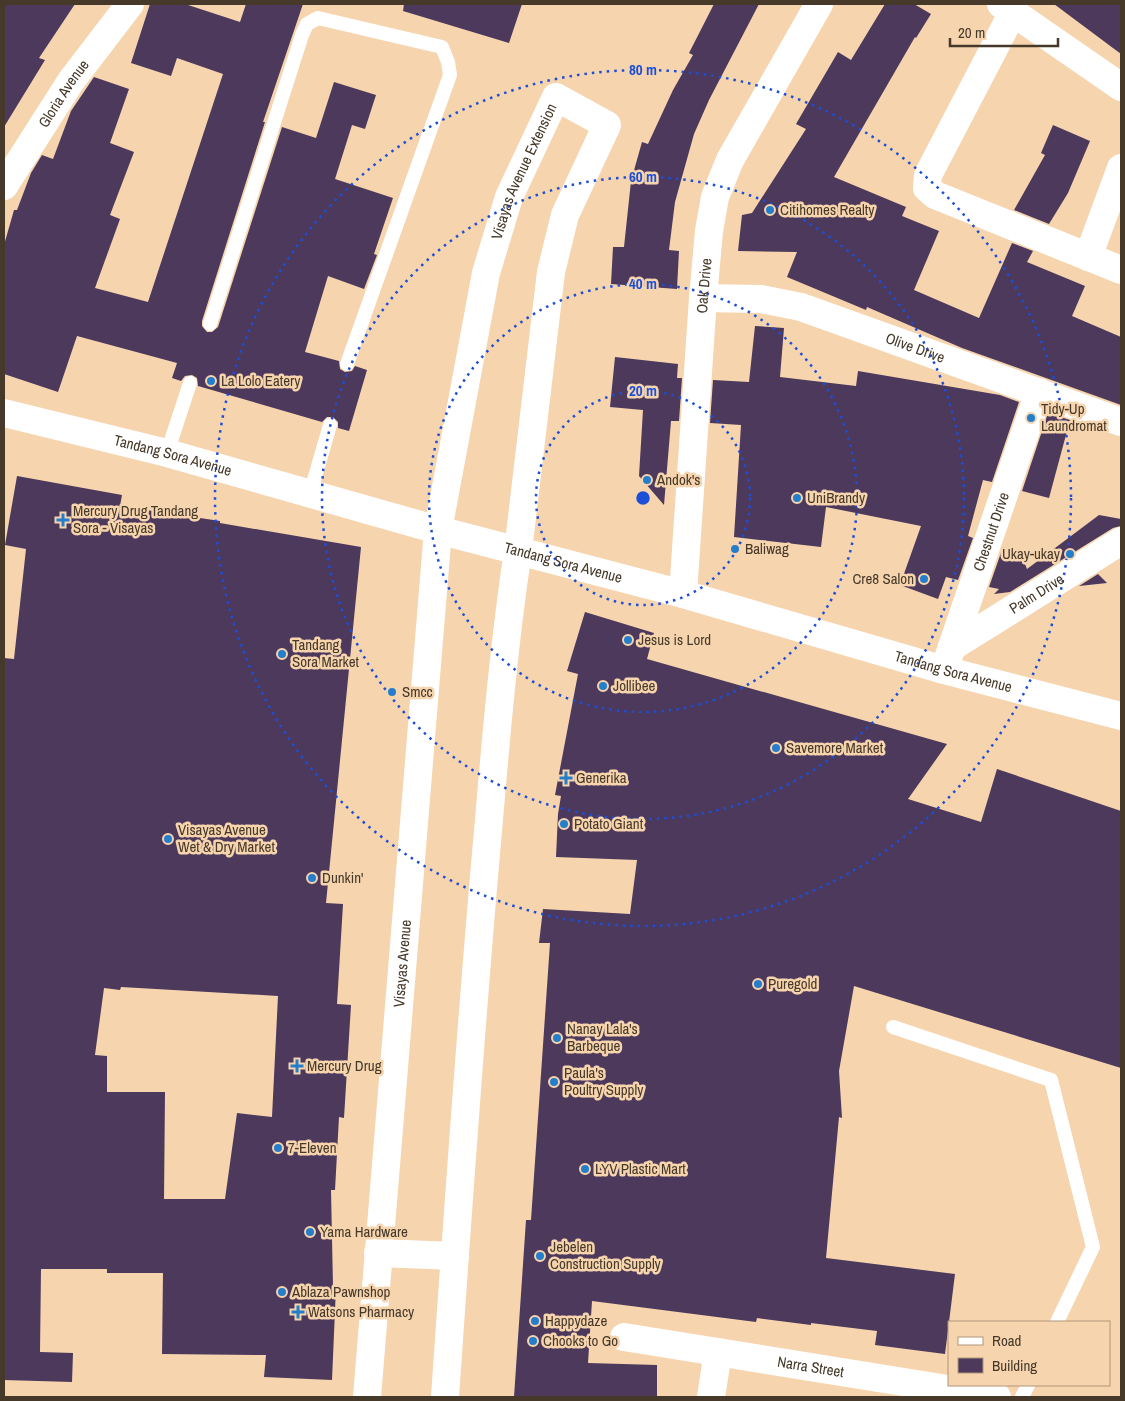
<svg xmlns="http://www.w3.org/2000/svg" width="1125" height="1401" font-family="'Archivo Narrow',sans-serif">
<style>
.building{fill:#4c395c;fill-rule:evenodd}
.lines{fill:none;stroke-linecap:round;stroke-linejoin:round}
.lane{stroke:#fff;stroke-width:14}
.street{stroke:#fff;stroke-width:28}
.secondary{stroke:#fff;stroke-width:28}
.ring{fill:none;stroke:#1d4ed8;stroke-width:2.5;stroke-dasharray:2.5 5}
.poi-dot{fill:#257ecb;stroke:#f6d4ae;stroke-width:2}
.labels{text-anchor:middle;stroke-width:5;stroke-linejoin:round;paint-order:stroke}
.street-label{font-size:15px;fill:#463929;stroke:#f6d4ae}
.poi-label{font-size:15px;fill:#463929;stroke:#f6d4ae;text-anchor:start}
.centre{fill:#1d4ed8;stroke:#f6d4ae;stroke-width:2.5}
.ring-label{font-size:15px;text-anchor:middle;font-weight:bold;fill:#1d4ed8;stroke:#f6d4ae;stroke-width:5;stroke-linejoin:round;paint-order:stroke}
</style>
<rect width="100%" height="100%" fill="#f6d4ae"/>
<g class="building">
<polygon points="4,4 75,4 39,58 45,60 4,127"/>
<polygon points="150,4 185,4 240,22 246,4 303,4 263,122 265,122 202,321 202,326 207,332 212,332 218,327 282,127 316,138 334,82 376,95 365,129 352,125 335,179 393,198 374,254 377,255 364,289 328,276 305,352 339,361 340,369 345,372 352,371 355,366 367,370 349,431 338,428 338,422 333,417 327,417 322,422 198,386 197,378 192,375 185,376 181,381 172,378 177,363 77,336 58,392 4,374 4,245 14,210 17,210 31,173 42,155 53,159 71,111 94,77 129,89 110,143 134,152 110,215 120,219 95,288 148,302 223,74 177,58 171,76 131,63"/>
<polygon points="404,4 522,4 509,43 403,11"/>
<polygon points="714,4 759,4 709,100 694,134 675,202 669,250 679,251 677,289 611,284 613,247 624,247 631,181 642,142 648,144 673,90 693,55 689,53"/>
<polygon points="885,4 914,4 931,14 916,38 915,37 834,177 906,207 902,216 939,231 914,290 979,318 1012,243 1033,251 1027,262 1085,286 1072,316 1121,337 1121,405 962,348 867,307 866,310 787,277 797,252 738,251 742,215 752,213 806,129 796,124 838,52 851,60"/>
<polygon points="1054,4 1121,4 1121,54"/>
<polygon points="1053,125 1090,141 1068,193 1049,224 1014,210 1045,155 1041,153"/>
<polygon points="755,326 784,328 780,377 856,386 858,371 1000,395 1019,402 992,482 983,480 968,536 973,538 958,580 946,577 938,599 900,585 921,526 826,507 821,547 734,537 741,425 710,423 713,380 749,382"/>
<polygon points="615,357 678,364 677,378 682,378 679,421 671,421 664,505 639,476 643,410 610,407"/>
<polygon points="1048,413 1070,420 1049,498 1022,491"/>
<path d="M17 476 122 495 120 506 220 521V523L361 547 326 903 343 904 337 1004 351 1005 344 1118 339 1117 335 1190H331L333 1287H336L332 1380 264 1377 266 1355 162 1354 163 1273H107V1269H41L40 1352 73 1353 72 1382 4 1380V658L14 659 26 549 5 545ZM121 987 278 996 272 1117 237 1113 225 1199H164L165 1092H107V1056L95 1055 104 988 120 990Z"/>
<polygon points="1099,515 1121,519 1121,526 1113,528 1010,592 994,594 999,589 989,587 1003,547 1020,552 1027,569"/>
<polygon points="1098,574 1107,583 1079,586"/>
<polygon points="585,612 654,633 647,659 947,744 908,799 981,822 997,769 1121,811 1121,1068 854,986 839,1071 842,1118 839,1117 826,1258 955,1274 945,1354 875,1345 877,1331 811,1323 811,1325 757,1318 756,1322 592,1301 588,1363 657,1365 657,1397 514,1397 526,1220 531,1220 550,943 539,943 543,909 630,914 637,860 556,857 558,814 561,796 555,795 578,674 567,671"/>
</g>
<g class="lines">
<g class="lane">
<polyline points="210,324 302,35 307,24 318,18 442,47 448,62 450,75 347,364"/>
<polyline points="167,453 190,383"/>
<polyline points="310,494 330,425"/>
<polyline points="893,1027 1051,1080 1093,1247 1057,1322"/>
<polyline points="1022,1397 1028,1385"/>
</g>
<g class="street">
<polyline points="1001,4 1121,87"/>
<polyline points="1013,12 928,175 927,188 935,195 1121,270"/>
<path id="s1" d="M4 186 71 81 130 4"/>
<polyline points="1088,257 1121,168"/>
<path id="s2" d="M703 298 761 299 801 307 1121 422"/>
<path id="s3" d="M438 530 486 273 509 197 556 97 607 125 565 215 551 272 518 551"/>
<path id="s4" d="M683 594 703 298 709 231 715 197 730 160 819 4"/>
<path id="s5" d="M952 647 1121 541"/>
<path id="s6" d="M944 670 1039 392"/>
<path id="s7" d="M624 1337 997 1397"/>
<polyline points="711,1397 718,1352"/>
</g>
<g class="secondary">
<path id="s8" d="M4 413 167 453 438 530 683 594 944 670 1121 716"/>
<polyline points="378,1253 455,1256"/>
<path id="s9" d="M367 1397 438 530"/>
<path d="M445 1397C458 1208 471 1020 488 831 496 737 504 644 518 551"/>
</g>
</g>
<g class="ring">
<circle cx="643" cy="498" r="107"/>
<circle cx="643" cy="498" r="214"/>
<circle cx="643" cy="498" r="321"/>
<circle cx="643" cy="498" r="428"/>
</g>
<g class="poi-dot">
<circle cx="770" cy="210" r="5"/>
<circle cx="211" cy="381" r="5"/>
<circle cx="1031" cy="418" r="5"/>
<circle cx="647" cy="480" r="5"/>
<circle cx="797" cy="498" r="5"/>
<path d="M60.5 512.5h5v5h5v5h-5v5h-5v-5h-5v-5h5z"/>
<circle cx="735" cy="549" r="5"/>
<circle cx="1070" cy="554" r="5"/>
<circle cx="924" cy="579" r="5"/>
<circle cx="628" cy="640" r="5"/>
<circle cx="282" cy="654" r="5"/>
<circle cx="603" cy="686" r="5"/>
<circle cx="392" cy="692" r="5"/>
<circle cx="776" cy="748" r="5"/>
<path d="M563.5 770.5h5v5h5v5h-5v5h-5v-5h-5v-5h5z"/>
<circle cx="564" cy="824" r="5"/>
<circle cx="168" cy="839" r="5"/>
<circle cx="312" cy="878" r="5"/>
<circle cx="758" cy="984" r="5"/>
<circle cx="557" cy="1038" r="5"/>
<path d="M294.5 1058.5h5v5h5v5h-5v5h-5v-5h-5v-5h5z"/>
<circle cx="554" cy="1082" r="5"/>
<circle cx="278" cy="1148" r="5"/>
<circle cx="585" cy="1169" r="5"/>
<circle cx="310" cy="1232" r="5"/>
<circle cx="540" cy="1256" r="5"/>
<circle cx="282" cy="1292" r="5"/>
<path d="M295.5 1304.5h5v5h5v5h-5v5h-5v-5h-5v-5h5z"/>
<circle cx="535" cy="1321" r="5"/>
<circle cx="533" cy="1341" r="5"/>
</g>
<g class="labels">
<g class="street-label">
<text dy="5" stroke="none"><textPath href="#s1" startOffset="110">Gloria Avenue</textPath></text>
<text dy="5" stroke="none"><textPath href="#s3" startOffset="370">Visayas Avenue Extension</textPath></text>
<text dy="5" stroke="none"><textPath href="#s4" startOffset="309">Oak Drive</textPath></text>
<text dy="5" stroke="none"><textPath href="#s2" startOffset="220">Olive Drive</textPath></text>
<text dy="5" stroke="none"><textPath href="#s8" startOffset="174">Tandang Sora Avenue</textPath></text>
<text dy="5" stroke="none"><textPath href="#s6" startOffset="146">Chestnut Drive</textPath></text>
<text dy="5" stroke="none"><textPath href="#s8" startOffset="579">Tandang Sora Avenue</textPath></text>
<text dy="5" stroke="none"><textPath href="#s5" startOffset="100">Palm Drive</textPath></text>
<text dy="5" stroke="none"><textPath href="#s8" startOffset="984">Tandang Sora Avenue</textPath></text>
<text dy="5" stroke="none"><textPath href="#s9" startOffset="435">Visayas Avenue</textPath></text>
<text dy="5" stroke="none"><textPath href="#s7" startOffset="189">Narra Street</textPath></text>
</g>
<g class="poi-label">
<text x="780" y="215">Citihomes Realty</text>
<text x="221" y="386">La Lolo Eatery</text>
<text x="1041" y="414">Tidy-Up<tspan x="1041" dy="17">Laundromat</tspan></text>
<text x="657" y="485">Andok's</text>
<text x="807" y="503">UniBrandy</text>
<text x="73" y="516">Mercury Drug Tandang<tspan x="73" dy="17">Sora - Visayas</tspan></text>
<text x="745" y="554">Baliwag</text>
<text x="1060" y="559" text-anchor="end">Ukay-ukay</text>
<text x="914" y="584" text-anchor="end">Cre8 Salon</text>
<text x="638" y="645">Jesus is Lord</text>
<text x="292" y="650">Tandang<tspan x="292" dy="17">Sora Market</tspan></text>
<text x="613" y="691">Jollibee</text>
<text x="402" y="697">Smcc</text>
<text x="786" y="753">Savemore Market</text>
<text x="576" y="783">Generika</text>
<text x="574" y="829">Potato Giant</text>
<text x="178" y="835">Visayas Avenue<tspan x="178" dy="17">Wet &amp; Dry Market</tspan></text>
<text x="322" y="883">Dunkin'</text>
<text x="768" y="989">Puregold</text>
<text x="567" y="1034">Nanay Lala's<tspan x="567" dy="17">Barbeque</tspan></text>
<text x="307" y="1071">Mercury Drug</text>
<text x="564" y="1078">Paula's<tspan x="564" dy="17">Poultry Supply</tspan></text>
<text x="288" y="1153">7-Eleven</text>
<text x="595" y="1174">LYV Plastic Mart</text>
<text x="320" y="1237">Yama Hardware</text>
<text x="550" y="1252">Jebelen<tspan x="550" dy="17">Construction Supply</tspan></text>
<text x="292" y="1297">Ablaza Pawnshop</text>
<text x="308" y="1317">Watsons Pharmacy</text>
<text x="545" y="1326">Happydaze</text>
<text x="543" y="1346">Chooks to Go</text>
</g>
</g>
<circle cx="643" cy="498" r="8" class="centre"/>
<g class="ring-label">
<text x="643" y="75">80 m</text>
<text x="643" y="182">60 m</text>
<text x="643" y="289">40 m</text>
<text x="643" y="396">20 m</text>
</g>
<rect width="1125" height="1401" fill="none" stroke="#463929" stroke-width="10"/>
<rect x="948" y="1321" width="162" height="65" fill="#f6d4ae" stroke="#b09679"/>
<rect x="958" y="1337" width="25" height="8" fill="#ffffff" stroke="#b09679"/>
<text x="992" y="1346" font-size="15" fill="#463929">Road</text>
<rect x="958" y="1358" width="25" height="15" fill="#4c395c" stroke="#b09679"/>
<text x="992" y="1371" font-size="15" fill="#463929">Building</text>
<path d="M950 38v8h108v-8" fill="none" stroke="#463929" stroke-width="2.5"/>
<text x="958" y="38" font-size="15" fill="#463929" stroke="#f6d4ae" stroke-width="4" paint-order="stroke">20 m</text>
</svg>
